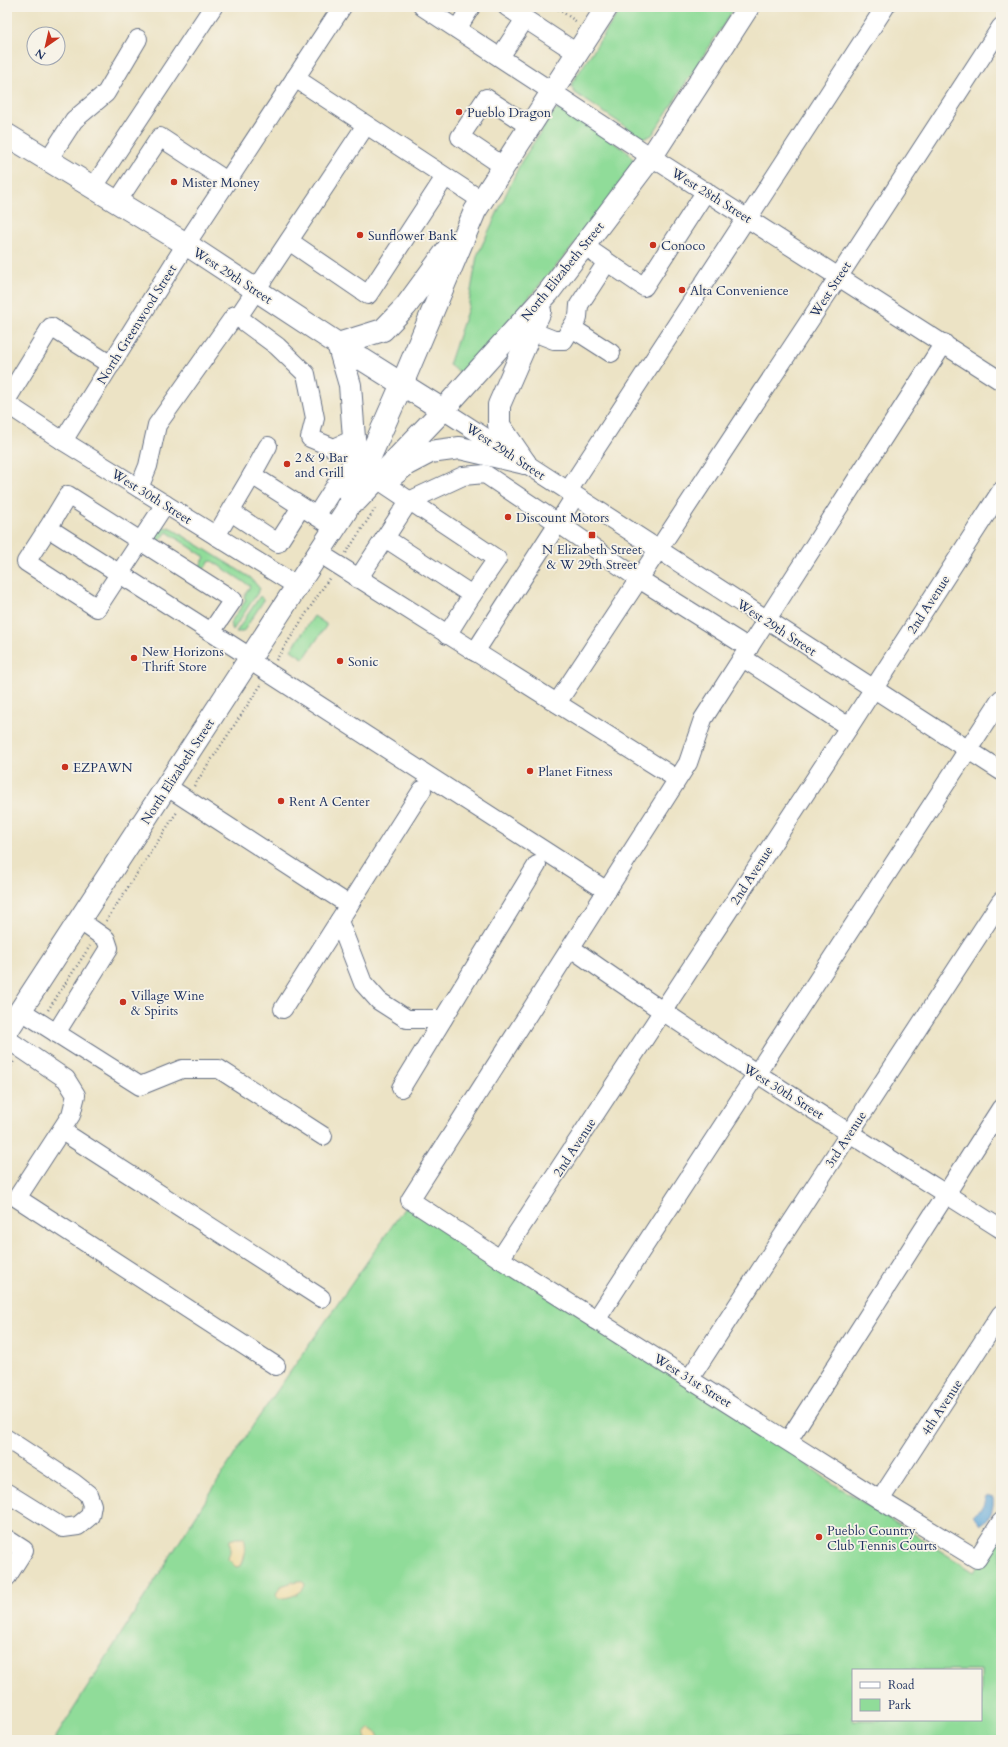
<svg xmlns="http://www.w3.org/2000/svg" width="1008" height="1747" font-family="Cardo,serif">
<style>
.green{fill:#90dc99;stroke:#56867c;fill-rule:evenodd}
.sand{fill:#eeda9e;stroke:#84847e}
.water{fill:#62a8d8;stroke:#3e6c9b}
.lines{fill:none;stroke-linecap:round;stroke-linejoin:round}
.minor-casing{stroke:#646e82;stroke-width:20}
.major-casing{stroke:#646e82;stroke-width:24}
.path{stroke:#646e82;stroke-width:2.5;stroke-dasharray:1 3;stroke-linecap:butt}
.minor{stroke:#fff;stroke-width:18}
.major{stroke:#fff;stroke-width:22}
.poi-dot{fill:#c8321e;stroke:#f7f3e8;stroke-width:1.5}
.labels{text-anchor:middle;stroke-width:3.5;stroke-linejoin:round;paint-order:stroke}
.poi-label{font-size:13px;fill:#1b2f5e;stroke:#f7f3e8;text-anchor:start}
.street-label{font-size:13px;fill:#1b2f5e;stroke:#f7f3e8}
</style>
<rect width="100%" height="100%" fill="#f7f3e8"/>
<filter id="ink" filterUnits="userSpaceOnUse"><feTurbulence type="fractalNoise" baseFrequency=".025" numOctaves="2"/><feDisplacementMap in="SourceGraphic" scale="8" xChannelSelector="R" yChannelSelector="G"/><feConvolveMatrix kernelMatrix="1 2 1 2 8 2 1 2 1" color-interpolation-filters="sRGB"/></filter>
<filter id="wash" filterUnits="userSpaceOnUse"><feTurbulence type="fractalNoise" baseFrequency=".012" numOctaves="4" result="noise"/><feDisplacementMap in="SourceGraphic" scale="16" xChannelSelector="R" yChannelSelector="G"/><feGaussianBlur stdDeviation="0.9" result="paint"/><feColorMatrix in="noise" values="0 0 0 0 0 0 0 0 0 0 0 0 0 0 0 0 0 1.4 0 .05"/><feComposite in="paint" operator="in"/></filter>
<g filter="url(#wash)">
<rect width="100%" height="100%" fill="#ece3c5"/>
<g class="green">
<polygon points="622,7 735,7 652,135 645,138 641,137 575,93 572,87 572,83"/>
<polygon points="556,110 564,110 628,152 634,161 632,165 593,223 463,374 449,365 468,308 477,256 521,162 553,113"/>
<polygon points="162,526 167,528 169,527 251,578 260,589 233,630 230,623 246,600 244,597 250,586 212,561 209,562 204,569 200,570 200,566 205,557 167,532 159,541 156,541 155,537"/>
<polygon points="260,596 264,600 243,632 236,632"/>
<polygon points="314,616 326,624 326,626 305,657 303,658 291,650"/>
<path d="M410 1200 690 1378 829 1481 974 1572 1001 1531V1740H54L254 1424ZM853 1670H981V1720H853Z"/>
</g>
<g class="sand">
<path d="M236 1538H244C247 1547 245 1558 241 1566L236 1567 228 1559 230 1552V1540Z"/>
<path d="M296 1581H301L305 1584C304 1594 287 1599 278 1598L276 1594 281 1586Z"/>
<polygon points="370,1728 377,1733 380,1740 367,1740 365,1732"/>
</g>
<path class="water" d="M986 1496 993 1498C994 1508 991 1519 981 1524L972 1515 982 1509Z"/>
</g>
<g filter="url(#ink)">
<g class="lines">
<defs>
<g id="minor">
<polyline points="423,7 656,160 1001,381"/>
<polyline points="507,7 577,53"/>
<polyline points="457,29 471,7"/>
<polyline points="500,57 525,19"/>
<polyline points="295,78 481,200"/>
<polyline points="48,160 74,120 106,93 138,39"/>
<polyline points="503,166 460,137 486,98 529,126"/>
<polyline points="93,188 213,7"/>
<polyline points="117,202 160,137 227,181"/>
<polyline points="748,218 885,7"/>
<polyline points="289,241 368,295 445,177"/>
<polyline points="584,246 644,287 706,191"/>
<polyline points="238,317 366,125"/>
<polyline points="572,328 611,353"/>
<polyline points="531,331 554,340 564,340 578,317 579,305 607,262"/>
<polyline points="944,343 703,719 688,763 410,1200 500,1259 880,1500 977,1559 1001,1522"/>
<polyline points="7,399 51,327 111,365"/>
<polyline points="7,404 63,441 297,586"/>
<polyline points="443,410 1001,771"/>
<polyline points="63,441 186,244 342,7"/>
<polyline points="252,475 268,446"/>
<polyline points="383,483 497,559 472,595 385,538"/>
<polyline points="139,488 148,466 157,425 235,315 277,346 306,374 315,418 310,438 334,448 354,439"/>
<polyline points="568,491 747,217"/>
<polyline points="231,512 278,543 301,507"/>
<polyline points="316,516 337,483 349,492"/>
<polyline points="48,528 26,562 97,608 165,504"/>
<polyline points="216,536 252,475 335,528"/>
<polyline points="319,553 677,779"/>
<polyline points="358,579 409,501 463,476 485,474 558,523 575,496"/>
<polyline points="211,632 233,600 68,495 48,528 250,657"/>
<polyline points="447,635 472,595"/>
<polyline points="475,652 558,523 639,579 749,648"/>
<polyline points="743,658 849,727"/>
<polyline points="249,660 607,891"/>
<polyline points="557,703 839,276 1001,27"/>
<polyline points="166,786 349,905"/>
<polyline points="339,921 363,983 379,1001 407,1019 443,1019"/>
<path d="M571 948C711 1047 856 1137 1001 1229"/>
<polyline points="283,1009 422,790"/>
<polyline points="20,1010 140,1086 182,1069 219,1069 323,1136"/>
<polyline points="56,1033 109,948 106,939 79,920"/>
<polyline points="7,1039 66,1079 76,1095 71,1115 17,1198 276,1366"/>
<polyline points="401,1088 537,865"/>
<polyline points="62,1131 321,1298"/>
<polyline points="500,1259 849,727 1001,491"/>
<polyline points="596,1320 1001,699"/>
<polyline points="690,1378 1001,901"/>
<polyline points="7,1439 74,1483 88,1494 92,1505 90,1516 78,1526 63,1528 7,1493"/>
<polyline points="788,1441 1001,1108"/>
<polyline points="880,1500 1001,1314"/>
<polyline points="7,1539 24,1550 7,1577"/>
</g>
<g id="major">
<polyline points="7,135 186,244 338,344 443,410"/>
<polyline points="525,463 499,425 499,405 540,311"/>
<polyline points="392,476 407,464 430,452 460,448 525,463"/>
<polyline points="349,486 355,451 350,385 338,344 383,330 406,306 453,242"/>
<polyline points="357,500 443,410 548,293 652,156 748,7"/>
<polyline points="7,1031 346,511 402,384 475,211 607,7"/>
</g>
</defs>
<use href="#minor" class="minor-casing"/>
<use href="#major" class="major-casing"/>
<g class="path">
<polyline points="555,7 577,22"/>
<polyline points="346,553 375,509"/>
<polyline points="276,660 330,577"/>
<polyline points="194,786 261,685"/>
<polyline points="106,921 177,812"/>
<polyline points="48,1010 90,946"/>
<polyline points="7,1073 14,1061"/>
</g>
<use href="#minor" class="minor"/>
<use href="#major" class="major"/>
</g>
</g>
<g class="poi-dot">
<circle cx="459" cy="112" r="4"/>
<circle cx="174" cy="182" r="4"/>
<circle cx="360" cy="235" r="4"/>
<circle cx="653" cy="245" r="4"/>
<circle cx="682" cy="290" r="4"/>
<circle cx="287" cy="464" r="4"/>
<circle cx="508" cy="517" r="4"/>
<rect x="588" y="531" width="8" height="8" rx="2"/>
<circle cx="134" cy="658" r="4"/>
<circle cx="340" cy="661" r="4"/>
<circle cx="65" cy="767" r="4"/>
<circle cx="530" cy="771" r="4"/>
<circle cx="281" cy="801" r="4"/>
<circle cx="123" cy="1002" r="4"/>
<circle cx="819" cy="1537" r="4"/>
</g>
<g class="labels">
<g class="poi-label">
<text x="467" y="117">Pueblo Dragon</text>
<text x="182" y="187">Mister Money</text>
<text x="368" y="240">Sunflower Bank</text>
<text x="661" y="250">Conoco</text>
<text x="690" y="295">Alta Convenience</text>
<text x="295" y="462">2 &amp; 9 Bar<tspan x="295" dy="15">and Grill</tspan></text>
<text x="516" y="522">Discount Motors</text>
<text x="592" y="554" text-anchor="middle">N Elizabeth Street<tspan x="592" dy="15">&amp; W 29th Street</tspan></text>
<text x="142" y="656">New Horizons<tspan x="142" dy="15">Thrift Store</tspan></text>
<text x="348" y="666">Sonic</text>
<text x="73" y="772">EZPAWN</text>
<text x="538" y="776">Planet Fitness</text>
<text x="289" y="806">Rent A Center</text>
<text x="131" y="1000">Village Wine<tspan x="131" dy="15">&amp; Spirits</tspan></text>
<text x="827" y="1535">Pueblo Country<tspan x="827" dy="15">Club Tennis Courts</tspan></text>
</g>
<g class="street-label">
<text transform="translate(712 195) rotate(32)" y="5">West 28th Street</text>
<text transform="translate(562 271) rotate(-51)" y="5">North Elizabeth Street</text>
<text transform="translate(233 275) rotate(33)" y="5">West 29th Street</text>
<text transform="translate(830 289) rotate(-57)" y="5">West Street</text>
<text transform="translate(136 324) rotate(-58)" y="5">North Greenwood Street</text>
<text transform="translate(506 451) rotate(33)" y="5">West 29th Street</text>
<text transform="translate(152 496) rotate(32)" y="5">West 30th Street</text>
<text transform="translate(928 604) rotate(-57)" y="5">2nd Avenue</text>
<text transform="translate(777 627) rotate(33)" y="5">West 29th Street</text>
<text transform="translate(177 771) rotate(-57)" y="5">North Elizabeth Street</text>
<text transform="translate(751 875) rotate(-57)" y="5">2nd Avenue</text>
<text transform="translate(784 1091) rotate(32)" y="5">West 30th Street</text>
<text transform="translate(845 1139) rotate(-57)" y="5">3rd Avenue</text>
<text transform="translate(574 1147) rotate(-57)" y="5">2nd Avenue</text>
<text transform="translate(693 1380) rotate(32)" y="5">West 31st Street</text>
<text transform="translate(941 1407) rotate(-57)" y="5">4th Avenue</text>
</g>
</g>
<rect width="1008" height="1747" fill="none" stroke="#f7f3e8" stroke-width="24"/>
<rect x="852" y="1669" width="130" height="52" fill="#f7f3e8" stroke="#9fa5b1"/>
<rect x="860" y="1682" width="20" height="6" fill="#ffffff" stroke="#9fa5b1"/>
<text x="888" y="1689" font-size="12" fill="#1b2f5e">Road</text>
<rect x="860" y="1699" width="20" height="12" fill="#90dc99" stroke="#9fa5b1"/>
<text x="888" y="1709" font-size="12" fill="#1b2f5e">Park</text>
<g transform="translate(46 46) rotate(214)"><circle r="19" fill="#f7f3e8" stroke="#9fa5b1"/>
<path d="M0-3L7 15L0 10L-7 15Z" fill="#c8321e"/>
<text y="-6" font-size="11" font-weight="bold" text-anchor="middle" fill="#1b2f5e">N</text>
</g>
</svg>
